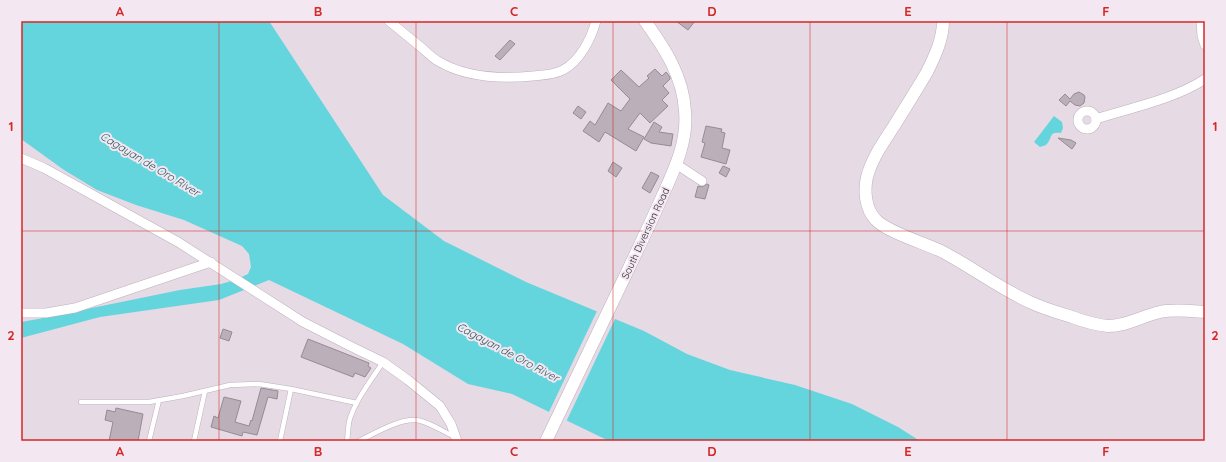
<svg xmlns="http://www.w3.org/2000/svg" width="1226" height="462" font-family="Quicksand,sans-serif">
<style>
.water{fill:#64d5dd}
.pier{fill:#e6dae5}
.building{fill:#bbb0ba;stroke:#968b95}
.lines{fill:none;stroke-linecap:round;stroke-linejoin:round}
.lane-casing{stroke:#bdb1bb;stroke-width:5.5}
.street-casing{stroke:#bdb1bb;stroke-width:10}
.secondary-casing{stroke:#bdb1bb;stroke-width:13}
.lane{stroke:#fff;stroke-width:4.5}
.street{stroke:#fff;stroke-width:9}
.secondary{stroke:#fff;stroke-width:12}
.grid{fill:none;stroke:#d62828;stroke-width:1;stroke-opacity:0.55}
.labels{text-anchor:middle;stroke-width:4;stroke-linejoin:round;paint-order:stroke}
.street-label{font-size:10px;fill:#2c272b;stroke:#f3e7f2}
.water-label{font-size:11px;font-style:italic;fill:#26575b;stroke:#f3e7f2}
.neatline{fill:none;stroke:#d62828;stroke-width:1.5}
.grid-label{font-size:13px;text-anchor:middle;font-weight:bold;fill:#d62828}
</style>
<rect width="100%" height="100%" fill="#e6dae5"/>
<g class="water">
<polygon points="21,21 269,21 383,195 444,241 526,282 644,331 687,354 730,370 795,385 852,404 898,427 920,441 609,441 512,394 468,384 403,344 269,280 219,300 100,317 21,338 21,322 38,319 180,290 221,284 235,280 248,274 251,267 249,254 242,246 184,220 136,205 97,190 64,170 21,139"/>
<path d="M1054 116 1062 122 1063 128 1061 133C1048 131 1053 138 1046 145L1040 147 1034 142Z"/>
</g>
<polygon class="pier" points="598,309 616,317 566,422 548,414"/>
<g class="building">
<polygon points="676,21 695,21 688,30"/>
<polygon points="510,40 515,44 500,60 495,56"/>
<polygon points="655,69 662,76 666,72 670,77 670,79 663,86 669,93 662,100 668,106 650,123 640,113 628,129 644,137 636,151 605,132 599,142 583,131 590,121 595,125 608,103 621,111 630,99 611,80 621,70 639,87 649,78 647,76"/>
<polygon points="1079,92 1084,95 1085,97 1084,103 1080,106 1075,105 1070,101 1066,106 1059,100 1065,94 1070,99 1074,94"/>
<polygon points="578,106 586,112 581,119 573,113"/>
<polygon points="654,122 662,127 659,132 673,134 671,146 651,143 644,139"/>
<polygon points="706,126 722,129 721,132 725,133 722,148 730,150 726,164 701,157 705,143 702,142"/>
<polygon points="1058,138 1071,140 1076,143 1072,149"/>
<polygon points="613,162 622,168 616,177 608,171"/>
<polygon points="723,166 730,169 726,177 719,173"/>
<polygon points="651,172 659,176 650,193 642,188"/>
<polygon points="707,184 709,185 705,199 695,197 698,186 702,187"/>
<polygon points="223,329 232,332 229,341 220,338"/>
<polygon points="308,339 369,363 368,366 371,368 365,377 355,373 353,377 301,357"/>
<polygon points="261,388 278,391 277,399 268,397 257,435 243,432 242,436 211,427 214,416 218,418 224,397 241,401 235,422 249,426 251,420 252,421"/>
<polygon points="116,408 143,414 138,441 109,441 113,422 105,420 107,410 115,412"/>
</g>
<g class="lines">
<defs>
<g id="lane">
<polyline points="81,402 149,402 183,396 230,385 259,384 291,389 357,403"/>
<polyline points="149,441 159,400"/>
<polyline points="194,441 205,391"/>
<polyline points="280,441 291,389"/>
<path d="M347 441C348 435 348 428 349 422 354 402 372 379 383 362"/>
<path d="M359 441C375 433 403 416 421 421 432 424 444 432 455 437"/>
</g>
<g id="street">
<path d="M389 21C400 30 411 39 422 48 427 52 432 58 438 61 466 78 502 79 533 76 543 75 553 75 563 70 580 61 591 39 596 21"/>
<polyline points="1201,21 1202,36 1205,45"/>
<circle cx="1087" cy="120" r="9"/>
<path d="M1096 119C1130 108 1175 99 1205 79"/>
<polyline points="21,158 44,168 178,242 303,322 350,346 383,362 408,380 440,406 451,424 457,441"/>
<polyline points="676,164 702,181"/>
<polyline points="21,313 46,313 75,308 211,262"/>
</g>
<g id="secondary">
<path d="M943 21C943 39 935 56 927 72 916 91 905 108 894 126 883 143 872 158 867 177 864 190 865 209 876 220 887 232 924 243 941 251 972 267 1000 289 1032 303 1045 309 1059 313 1072 317 1083 321 1096 325 1108 326 1127 326 1142 316 1160 312 1174 309 1190 311 1205 312"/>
<path d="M546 441C573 385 600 328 627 272 639 247 651 222 662 197 674 170 688 142 685 111 683 76 665 49 645 21"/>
</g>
</defs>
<use href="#lane" class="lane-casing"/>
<use href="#street" class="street-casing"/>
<use href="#secondary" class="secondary-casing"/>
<use href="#lane" class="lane"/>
<use href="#street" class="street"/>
<use href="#secondary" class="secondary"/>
</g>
<path class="grid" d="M219 21V441M416 21V441M613 21V441M810 21V441M1007 21V441M21 231H1205"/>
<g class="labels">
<g class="street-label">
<text transform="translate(645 233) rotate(-65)" y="4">South Diversion Road</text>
</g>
<g class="water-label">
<text transform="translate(150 164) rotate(31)" y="4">Cagayan de Oro River</text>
<text transform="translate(508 352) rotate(28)" y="4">Cagayan de Oro River</text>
</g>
</g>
<rect width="1226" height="462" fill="none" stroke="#f3e7f2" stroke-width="44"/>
<rect x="22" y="22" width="1182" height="418" class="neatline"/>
<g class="grid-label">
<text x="120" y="16">A</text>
<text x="318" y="16">B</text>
<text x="514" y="16">C</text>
<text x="712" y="16">D</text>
<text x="908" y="16">E</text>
<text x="1106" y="16">F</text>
<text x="11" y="131">1</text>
<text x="1215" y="131">1</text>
<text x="11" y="340">2</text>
<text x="1215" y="340">2</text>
<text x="120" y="456">A</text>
<text x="318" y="456">B</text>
<text x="514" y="456">C</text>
<text x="712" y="456">D</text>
<text x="908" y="456">E</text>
<text x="1106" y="456">F</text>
</g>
</svg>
